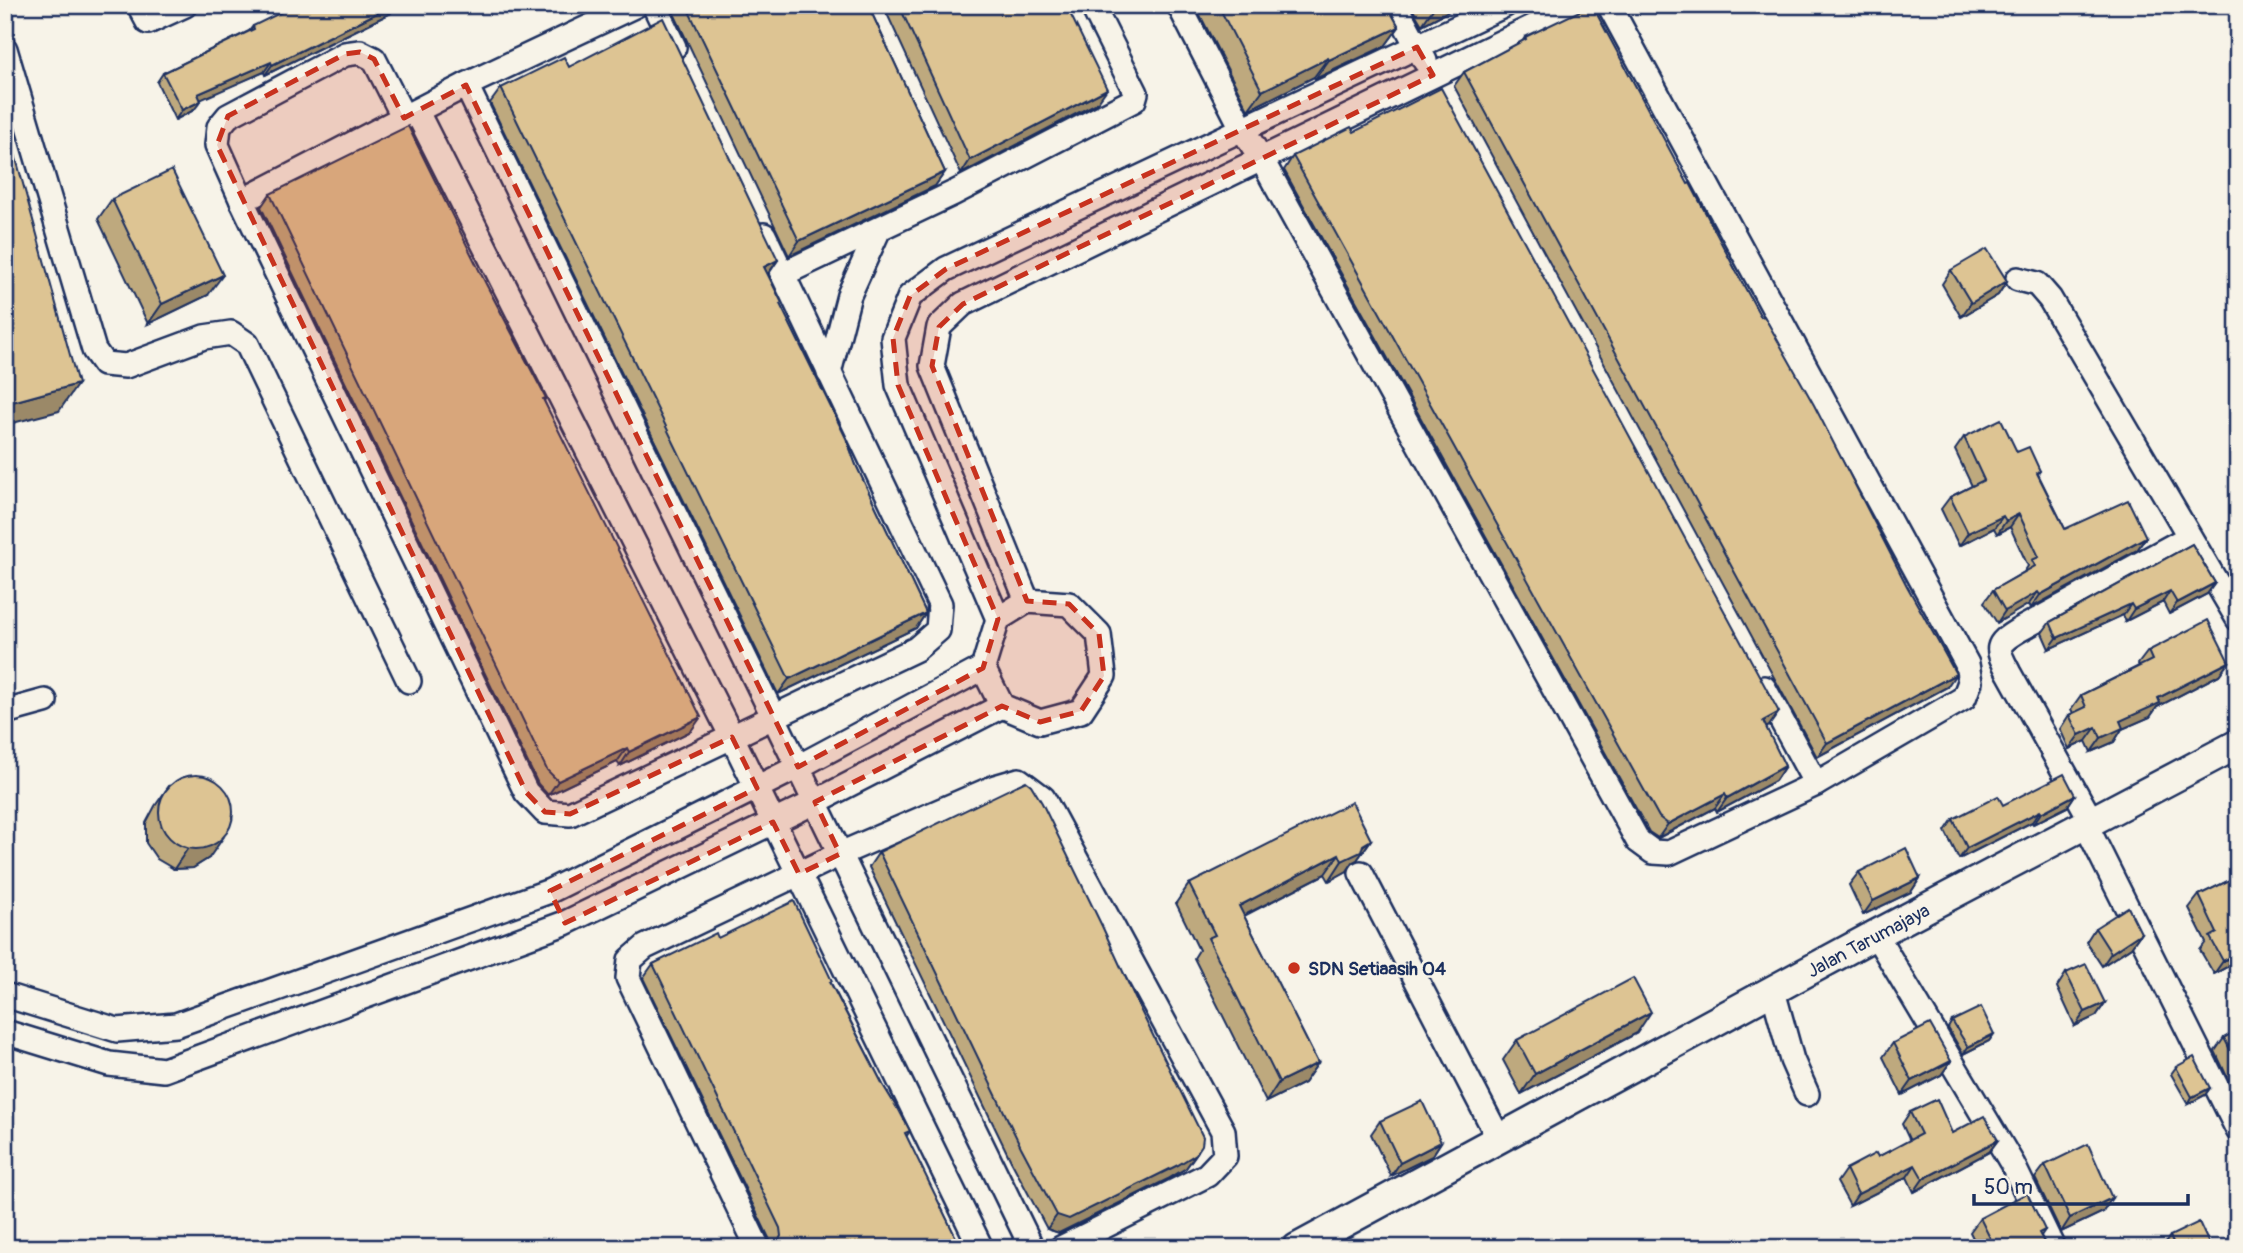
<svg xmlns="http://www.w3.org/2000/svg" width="2243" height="1253" font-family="Pangolin,sans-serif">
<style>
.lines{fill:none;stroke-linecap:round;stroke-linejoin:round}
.minor-casing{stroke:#1b2f5e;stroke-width:28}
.tertiary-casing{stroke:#1b2f5e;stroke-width:33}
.minor{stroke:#f7f3e8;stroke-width:23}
.tertiary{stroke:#f7f3e8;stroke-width:28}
.wall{fill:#bea97e;stroke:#1b2f5e;stroke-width:2}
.shaded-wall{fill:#9b8967;stroke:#1b2f5e;stroke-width:2}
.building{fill:#ddc493;stroke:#1b2f5e;stroke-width:2}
.marked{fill:#c8321e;fill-opacity:0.2;stroke:#c8321e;stroke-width:5;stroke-dasharray:14 9;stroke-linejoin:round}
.poi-dot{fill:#c8321e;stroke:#f7f3e8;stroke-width:2.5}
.labels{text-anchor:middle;stroke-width:5;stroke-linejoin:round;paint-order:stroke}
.street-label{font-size:19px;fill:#1b2f5e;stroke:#f7f3e8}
.poi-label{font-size:19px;font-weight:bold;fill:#1b2f5e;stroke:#f7f3e8;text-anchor:start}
</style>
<rect width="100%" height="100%" fill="#f7f3e8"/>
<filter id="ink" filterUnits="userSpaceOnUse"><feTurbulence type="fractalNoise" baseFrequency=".0143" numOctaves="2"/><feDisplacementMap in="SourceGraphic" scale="14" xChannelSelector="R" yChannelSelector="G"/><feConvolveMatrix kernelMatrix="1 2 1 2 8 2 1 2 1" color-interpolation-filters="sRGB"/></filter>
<g filter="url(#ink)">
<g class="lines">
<defs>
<g id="minor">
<polyline points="139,5 148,22 185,5"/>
<polyline points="654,5 674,47"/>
<polyline points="1179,5 1243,130 1262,160 1638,841 1653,852 1669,853 1816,784 1964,698 1970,682 1967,664 1609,5"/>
<polyline points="1395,5 1425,61"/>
<polyline points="5,49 94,350 104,364 126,366 204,337 231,333 247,344 409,681"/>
<polyline points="466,85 1032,1248"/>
<polyline points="417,112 732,737 981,1248"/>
<polyline points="404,118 374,59 360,52 345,54 228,116 219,127 217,145 242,201 526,792 545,812 570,814 916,649 938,630 940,604 764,235"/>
<polyline points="242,201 466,85 636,5"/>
<polyline points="783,274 954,193 1134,100 1136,93 1092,5"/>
<polyline points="2018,279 2037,284 2050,299 2238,619"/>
<polyline points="829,373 849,295 879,229"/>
<polyline points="1027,601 932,366 939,327 963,304 1578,5"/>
<polygon points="1027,601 1069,604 1099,634 1104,676 1081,711 1040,722 1002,706 983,668 998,619"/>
<polyline points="998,619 898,385 893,338 910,296 946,269 1505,5"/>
<polyline points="1764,688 1816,784"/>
<polyline points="5,712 45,701"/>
<path d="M2091 820 2009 673C1996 648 1994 645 2019 630L2189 537"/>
<polyline points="2085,823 2238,1130"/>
<polyline points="1361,873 1498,1137"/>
<polyline points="1873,936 1882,945 2013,1165 2053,1248"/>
<polyline points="1773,991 1792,1060 1807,1094"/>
<polyline points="5,995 117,1030 176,1025 550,891 798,767 983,668"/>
<polyline points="5,1032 109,1064 164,1070 565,923 815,802 1002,706"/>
<polyline points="758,1248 628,978 630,960 645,947 840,854 995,787 1019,780 1043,798 1223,1131 1225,1156 1207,1175 1061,1248"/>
</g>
<polyline id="tertiary" points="1297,1248 1873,936 2238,744"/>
</defs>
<use href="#minor" class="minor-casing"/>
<use href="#tertiary" class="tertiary-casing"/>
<use href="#minor" class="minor"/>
<use href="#tertiary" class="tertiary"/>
</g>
<g class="wall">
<polygon points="670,5 868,5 945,172 935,186 789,256"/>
<polygon points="883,5 1066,5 1097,103 961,174"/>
<polygon points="1195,5 1394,5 1390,10 1399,27 1385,46 1315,79 1314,77 1248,110"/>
<polygon points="1410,5 1460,5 1422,25"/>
<polygon points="391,13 265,75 264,72 200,99 194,110 175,120 157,82 163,73 249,31 253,26"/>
<polygon points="1525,37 1688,184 1737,273 1947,687 1817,757 1454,86 1464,72 1522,42"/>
<polygon points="569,67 778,260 768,275 780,305 926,613 916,628 778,694 490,103 501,88"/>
<polygon points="1354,132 1769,726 1766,728 1785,766 1775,781 1717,812 1715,808 1658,838 1649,832 1284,170 1293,156"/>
<polygon points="270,194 486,284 546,398 544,401 691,731 620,766 617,762 548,795 538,784 261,207"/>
<polygon points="112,199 208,295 148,324 98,219"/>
<polygon points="1951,270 2007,281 1998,295 1961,317 1942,284"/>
<polygon points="1964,437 2017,452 2040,471 2038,474 2065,529 2146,537 2137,550 2031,608 2029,604 1997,623 1984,602 1993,590 2024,572 2028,566 2010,527 1997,534 1994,528 1959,546 1941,509 1950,497 1972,486 1955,450"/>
<polygon points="2192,544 2215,583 2207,594 2169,614 2163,602 2126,621 2123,615 2049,649 2042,633 2050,622"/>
<polygon points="2148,651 2229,662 2219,675 2157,707 2150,717 2122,729 2114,742 2091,752 2086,741 2069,749 2060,729 2069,715 2073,713 2071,709 2081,695 2139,666 2138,664"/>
<polygon points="169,786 209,858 193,868 174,869 157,859 146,843 146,823 155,806"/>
<polygon points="2075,795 2067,807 2033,824 2032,822 1959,859 1945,831 1953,819 2003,805"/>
<polygon points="1371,840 1357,860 1353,862 1347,871 1329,881 1325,874 1244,916 1318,1063 1304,1083 1266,1102 1194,958 1199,950 1176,903 1189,884"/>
<polygon points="879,852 1196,1154 1186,1168 1168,1179 1059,1233 1047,1229 1011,1161 869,867"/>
<polygon points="2238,867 2238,961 2214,974 2200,950 2206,942 2189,908 2199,895 2234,878 2232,875"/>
<polygon points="1859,872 1920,878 1911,892 1863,915 1849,885"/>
<polygon points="2095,928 2141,933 2131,947 2102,966 2086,942"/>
<polygon points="718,938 831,983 883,1085 910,1131 906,1137 961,1248 772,1248 771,1242 643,978 653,964"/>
<polygon points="2066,973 2105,1003 2096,1016 2075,1026 2057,987"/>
<polygon points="1952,1021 1994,1034 1989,1041 1963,1054 1948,1028"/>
<polygon points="2238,1030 2238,1081 2236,1077 2229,1081 2215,1051 2224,1038"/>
<polygon points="1637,1033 1521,1094 1503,1060 1517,1040"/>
<polygon points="1893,1043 1951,1061 1941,1075 1902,1095 1883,1057"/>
<polygon points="2176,1067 2210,1088 2205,1095 2188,1104 2171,1074"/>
<polygon points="1910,1112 1952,1133 1998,1140 1989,1152 1914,1192 1907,1177 1850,1206 1837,1182 1846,1169 1878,1157 1910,1141 1902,1124"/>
<polygon points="1380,1121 1441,1142 1432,1156 1391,1176 1371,1134"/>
<polygon points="2045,1165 2103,1212 2061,1232 2035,1178"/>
<polygon points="1980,1218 2045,1230 2041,1236 2047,1248 1978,1248 1970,1232"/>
<polygon points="2170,1236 2211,1248 2162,1248"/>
</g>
<g class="shaded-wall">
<polygon points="393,5 396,5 391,13 265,75 272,65"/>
<polygon points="1437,5 1460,5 1422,25 1435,6"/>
<polygon points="1399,27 1385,46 1315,79 1329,60"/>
<polygon points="1328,58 1314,77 1248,110 1262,91"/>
<polygon points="271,62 264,72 191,104 198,94"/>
<polygon points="1107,89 1097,103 961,174 970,160"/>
<polygon points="201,101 194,110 175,120 182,110"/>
<polygon points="945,172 935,186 789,256 799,241"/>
<polygon points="778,260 767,275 764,267"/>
<polygon points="223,275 208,295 148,324 162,304"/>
<polygon points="2007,281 1998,295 1961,317 1971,303"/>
<polygon points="78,384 59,411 5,425 5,404"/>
<polygon points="2019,514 2010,527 1997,534 2006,521"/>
<polygon points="2003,516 1994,528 1959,546 1968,533"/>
<polygon points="2146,537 2137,550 2031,608 2040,595"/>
<polygon points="2215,583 2207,594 2169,614 2177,603"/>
<polygon points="2170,591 2163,602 2126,621 2134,609"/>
<polygon points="2038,592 2029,604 1997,623 2005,611"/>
<polygon points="2131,604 2123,615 2049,649 2057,638"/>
<polygon points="926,613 916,628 778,694 789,679"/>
<polygon points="2229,662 2219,675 2157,707 2150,717 2122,729 2114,742 2091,752 2101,738 2120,721 2158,698"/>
<polygon points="1956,674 1947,687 1817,757 1827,743"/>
<polygon points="1779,712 1769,726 1753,735 1763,721"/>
<polygon points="701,717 691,731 620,766 629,752"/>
<polygon points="2096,727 2086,741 2069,749 2079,735"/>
<polygon points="627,748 617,762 548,795 558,781"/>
<polygon points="1785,766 1775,781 1717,812 1727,798"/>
<polygon points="1725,794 1715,808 1658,838 1668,824"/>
<polygon points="2075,795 2067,807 2033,824 2041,813"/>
<polygon points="2040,811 2032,822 1959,859 1967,848"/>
<polygon points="223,838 209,858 193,868 174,869 188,848"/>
<polygon points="1371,840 1357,860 1353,862 1347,871 1329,881 1342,861"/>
<polygon points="1339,854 1325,874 1225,925 1239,906"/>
<polygon points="1920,878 1911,892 1863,915 1873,901"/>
<polygon points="2141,933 2131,947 2102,966 2111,953"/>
<polygon points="2238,953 2238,961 2214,974 2223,961"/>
<polygon points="2105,1003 2096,1016 2075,1026 2085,1012"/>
<polygon points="1651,1012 1637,1033 1521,1094 1535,1074"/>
<polygon points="1994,1034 1989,1041 1963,1054 1968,1047"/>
<polygon points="1951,1061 1941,1075 1902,1095 1912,1081"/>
<polygon points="1318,1063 1304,1083 1266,1102 1279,1082"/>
<polygon points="2238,1069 2238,1075 2236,1077 2229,1081"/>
<polygon points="2210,1088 2205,1095 2188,1104 2192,1097"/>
<polygon points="1998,1140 1989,1152 1914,1192 1923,1179"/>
<polygon points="1441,1142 1432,1156 1391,1176 1400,1163"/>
<polygon points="1196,1154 1186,1168 1168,1179 1059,1233 1047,1229 1057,1215"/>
<polygon points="1915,1165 1907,1177 1850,1206 1858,1194"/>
<polygon points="2112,1198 2103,1212 2061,1232 2070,1218"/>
</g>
<g class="building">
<polygon points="296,5 393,5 272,65 271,62 198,94 201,101 182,110 163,73 254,29 253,26"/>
<polygon points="686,5 868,5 945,172 799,241"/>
<polygon points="899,5 1066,5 1107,89 970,160"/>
<polygon points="1218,5 1387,5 1399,27 1329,60 1328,58 1262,91"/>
<polygon points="1592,5 1688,184 1690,183 1737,273 1761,317 1764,316 1814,405 1907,586 1956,674 1827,743 1464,72 1526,39 1525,37"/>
<polygon points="663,18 778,260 764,267 782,303 780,304 846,438 856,465 926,613 789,679 501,88 564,57 569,67"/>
<polygon points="1441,88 1779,712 1763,721 1785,766 1727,798 1725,794 1668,824 1659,817 1293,156 1351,127 1354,132"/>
<polygon points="408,126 486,284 546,398 543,399 701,717 629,752 627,748 558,781 547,770 270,194"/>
<polygon points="14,151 78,384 5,404 5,153"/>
<polygon points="172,170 223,275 162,304 112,199"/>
<polygon points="1987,249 2007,281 1971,303 1951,270"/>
<polygon points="2001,419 2017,452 2029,447 2040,471 2037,473 2065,529 2128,500 2146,537 2040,595 2038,592 2005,611 1993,590 2035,566 2032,560 2039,557 2019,514 2006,521 2003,516 1968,533 1950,497 1984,480 1964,437"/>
<polygon points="2192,544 2215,583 2177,603 2170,591 2134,609 2131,604 2057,638 2050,622"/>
<polygon points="2208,620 2229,662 2158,698 2160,703 2120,721 2123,728 2101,738 2096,727 2079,735 2069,715 2086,707 2081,695 2152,660 2148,651"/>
<polygon points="2064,774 2075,795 2041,813 2040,811 1967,848 1953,819 1998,796 2003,805"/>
<circle cx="196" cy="812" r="37"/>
<polygon points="1026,781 1031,785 1042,803 1102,926 1141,1011 1203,1137 1202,1145 1196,1154 1178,1165 1069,1219 1057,1215 1021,1147 879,852"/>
<polygon points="1352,802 1371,840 1363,845 1361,852 1342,861 1339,854 1239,906 1318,1063 1279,1082 1208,938 1215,935 1189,884"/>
<polygon points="1906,848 1920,878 1873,901 1859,872"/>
<polygon points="2238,876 2238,953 2223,961 2210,937 2217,933 2199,895"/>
<polygon points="794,901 832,981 830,982 883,1085 897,1108 898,1108 910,1131 905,1133 961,1248 779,1248 777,1244 781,1236 780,1228 653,964 716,933 718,938"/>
<polygon points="2128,907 2141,933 2111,953 2095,928"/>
<polygon points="2086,964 2105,1003 2085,1012 2066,973"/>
<polygon points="1633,978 1651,1012 1535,1074 1517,1040"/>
<polygon points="1981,1007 1994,1034 1968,1047 1952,1021"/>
<polygon points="1930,1024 1951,1061 1912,1081 1893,1043"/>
<polygon points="2238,1030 2238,1065 2224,1038"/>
<polygon points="2194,1057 2210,1088 2192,1097 2176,1067"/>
<polygon points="1937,1099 1952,1133 1984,1116 1998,1140 1923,1179 1915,1165 1858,1194 1846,1169 1876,1153 1878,1157 1921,1134 1910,1112"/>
<polygon points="1422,1101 1441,1142 1400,1163 1380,1121"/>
<polygon points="2088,1144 2112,1198 2070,1218 2045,1165"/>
<polygon points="2027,1193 2045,1230 2039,1233 2047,1248 1995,1248 1980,1218"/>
<polygon points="2199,1222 2211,1248 2175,1248 2170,1236"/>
</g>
</g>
<path class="marked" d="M1417 47 1433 75 963 304 939 327 932 366 1027 601 1069 604 1099 634 1104 676 1081 711 1040 722 1002 706 815 802 840 854 799 874 773 822 565 923 550 891 757 788 732 737 570 814 545 812 526 792 217 145 228 116 345 54 360 52 374 59 404 118 466 85 798 767 983 668 998 619 898 385 893 338 910 296 946 269Z"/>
<circle class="poi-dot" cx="1294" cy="968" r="7"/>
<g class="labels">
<g class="street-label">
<text transform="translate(1868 940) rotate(-28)" y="7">Jalan Tarumajaya</text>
</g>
<g class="poi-label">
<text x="1308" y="975">SDN Setiaasih 04</text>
</g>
</g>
<rect width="2243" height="1253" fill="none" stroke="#f7f3e8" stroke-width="28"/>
<rect x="14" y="14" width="2215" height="1225" fill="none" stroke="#1b2f5e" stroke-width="2.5" filter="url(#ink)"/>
<path d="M1974 1194v10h214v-10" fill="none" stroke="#1b2f5e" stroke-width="3.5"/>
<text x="1984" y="1194" font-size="21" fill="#1b2f5e" stroke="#f7f3e8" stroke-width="5" paint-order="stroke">50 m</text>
</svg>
